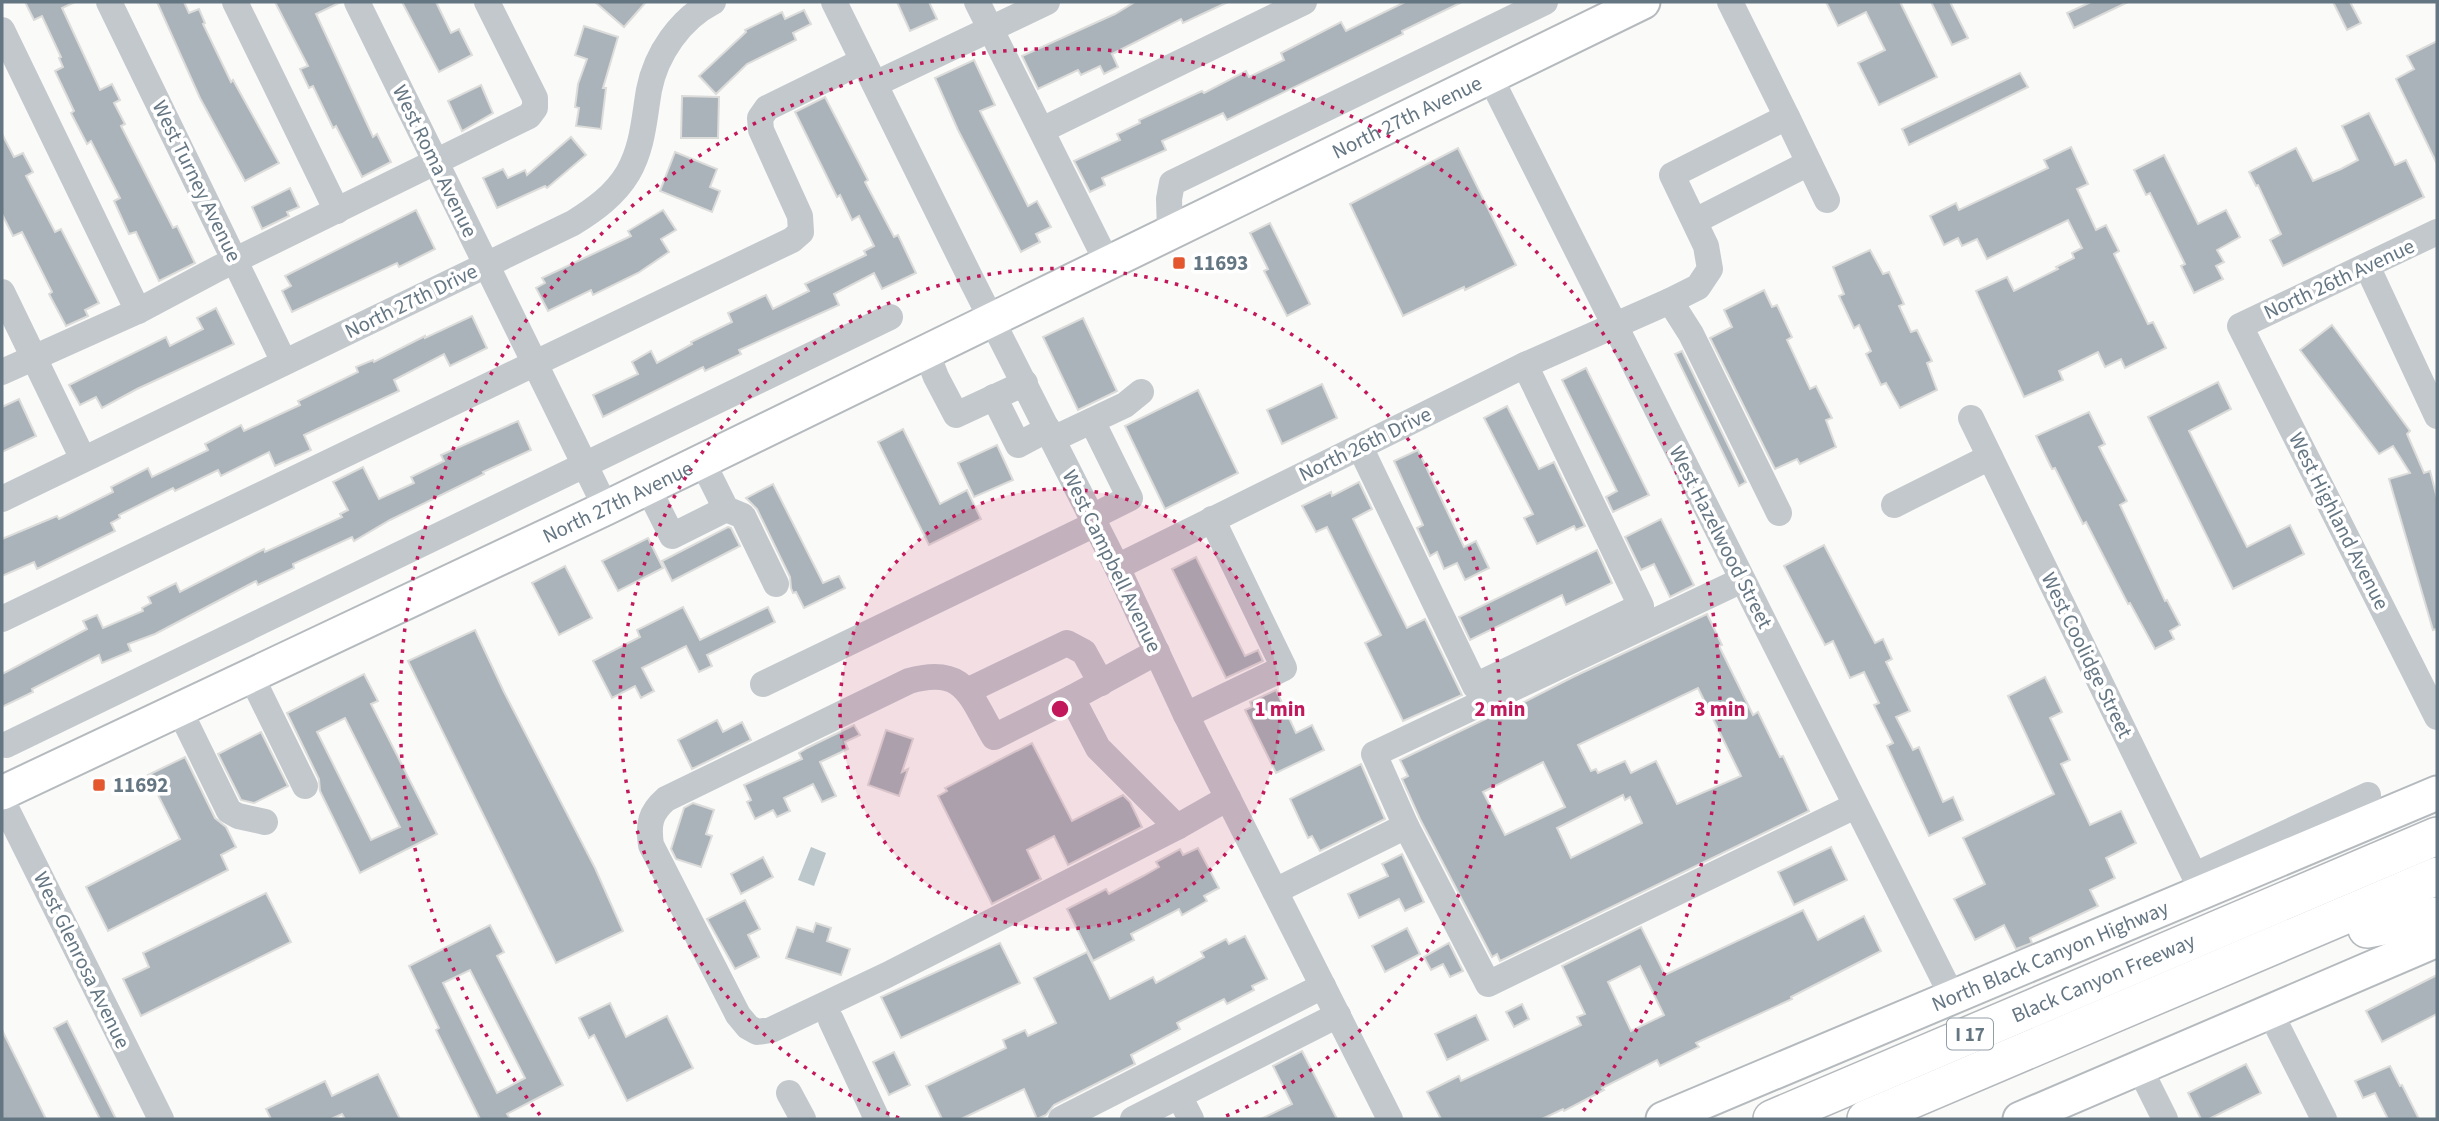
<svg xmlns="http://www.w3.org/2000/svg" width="2439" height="1121" font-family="'Source Sans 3',sans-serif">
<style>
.water{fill:#bbc7cb}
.building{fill:#aab3b9;stroke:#dcdcda;stroke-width:2;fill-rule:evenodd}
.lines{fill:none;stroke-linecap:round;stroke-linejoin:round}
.major-casing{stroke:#b5babe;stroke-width:37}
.highway-casing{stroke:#b4b9bd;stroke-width:40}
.minor{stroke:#c3c8cc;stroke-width:26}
.major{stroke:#fff;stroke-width:33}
.highway{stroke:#fff;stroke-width:37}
.ring{fill:none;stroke:#c2185b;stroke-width:3.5;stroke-dasharray:3.5 7}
.poi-dot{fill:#e4572e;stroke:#fff;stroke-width:2.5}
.labels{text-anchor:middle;stroke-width:7;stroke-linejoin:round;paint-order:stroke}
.shield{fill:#fff;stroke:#939fa8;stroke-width:2}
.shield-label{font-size:19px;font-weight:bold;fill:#657683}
.street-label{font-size:21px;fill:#657683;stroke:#fff}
.poi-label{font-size:21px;font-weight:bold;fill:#657683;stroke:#fff;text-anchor:start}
.centre{fill:#c2185b;stroke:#fff;stroke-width:3.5}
.ring-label{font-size:21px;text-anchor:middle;font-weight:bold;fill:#c2185b;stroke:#fff;stroke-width:7;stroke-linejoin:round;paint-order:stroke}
</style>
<rect width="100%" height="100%" fill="#fafaf8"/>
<polygon class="water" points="811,847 826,853 814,886 798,880"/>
<g class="building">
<polygon points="25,2 75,2 62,8 100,90 112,84 120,100 114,103 125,124 121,126 173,228 177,226 195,263 159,281 136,232 129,234 114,201 120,198 91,141 87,144 71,113 74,111 55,71 63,67 59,58 61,57 42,16 34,20"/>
<polygon points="157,2 184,2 189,13 199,9 205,23 203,24 231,82 233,80 279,163 245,181 200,98"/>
<polygon points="275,2 341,2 316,14 373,137 377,134 391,162 362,177 336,126 333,128 313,86 309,88 300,69 308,66"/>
<polygon points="402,2 436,2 451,33 459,29 472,55 439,72"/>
<polygon points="595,2 646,2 624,27"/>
<polygon points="897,2 929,2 937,19 910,31"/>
<polygon points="1135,2 1228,2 1183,23 1181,19 1112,54 1118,67 1104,74 1100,66 1081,75 1078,70 1038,89 1022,56 1115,14"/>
<polygon points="1405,2 1462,2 1402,31 1403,34 1227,120 1223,113 1162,141 1166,150 1102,178 1105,185 1090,192 1074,161 1120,140 1117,134 1140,123 1139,120 1202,91 1204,93 1246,71 1249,77 1284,60 1281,53 1341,22 1346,31"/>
<polygon points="1826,2 1900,2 1937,77 1879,105 1858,63 1885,50 1866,12 1838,26"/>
<polygon points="1931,2 1950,2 1968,38 1952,45"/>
<polygon points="2091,2 2128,2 2074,28 2067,13"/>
<polygon points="2333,2 2350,2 2361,23 2347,30"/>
<polygon points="804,10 811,24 793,33 796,40 747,64 716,94 699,76 746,32 745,30 782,12 785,19"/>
<polygon points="584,26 618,37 603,88 606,88 601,129 576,126 579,108 575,107 578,84 587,59 575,55"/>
<polygon points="2437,41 2437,164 2396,79 2414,69 2407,56"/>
<polygon points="974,60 995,105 980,111 1028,206 1037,201 1051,227 1036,234 1040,242 1021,252 958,130 935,78"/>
<polygon points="2020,73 2028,87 1909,145 1902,129"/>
<polygon points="481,85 493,113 462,131 448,101"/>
<polygon points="682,96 719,97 718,138 681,138"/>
<polygon points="825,97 868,180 865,182 894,237 898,235 916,273 882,289 874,273 834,294 839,305 739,350 741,354 705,371 703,367 603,417 593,395 638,374 632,362 651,351 657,363 692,344 691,342 732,322 728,313 766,295 773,309 809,291 805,284 866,255 864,251 874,246 859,216 852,220 840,195 837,197 795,112"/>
<polygon points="2369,113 2395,165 2406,160 2424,197 2283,266 2270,240 2281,234 2258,185 2256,186 2249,172 2296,148 2313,181 2341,169 2358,160 2342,126"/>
<polygon points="2,134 14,157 23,153 33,172 26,176 55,232 61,229 99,303 85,310 88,316 66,326 49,294 52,292 22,232 13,236 2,214"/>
<polygon points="571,137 586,155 547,188 545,186 497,208 483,178 503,169 508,178 525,170 527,175"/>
<polygon points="2071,147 2088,184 2077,189 2096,230 2106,225 2119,251 2114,254 2148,324 2153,322 2166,348 2125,368 2121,359 2105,367 2098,352 2059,371 2063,380 2024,397 1976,291 2007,277 2014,291 2058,269 2056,267 2074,258 2072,253 2082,248 2068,220 1987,259 1977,239 1962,246 1958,238 1944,245 1930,216 1956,203 1959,210 2048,168 2044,160"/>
<polygon points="1458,148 1516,265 1465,290 1464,287 1403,316 1350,204"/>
<polygon points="675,152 717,169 710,187 720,191 712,212 660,191"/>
<polygon points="2164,155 2198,224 2226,210 2240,237 2217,250 2224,262 2216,266 2223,279 2194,293 2181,266 2185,264 2150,193 2146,195 2134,170"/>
<polygon points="290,188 299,207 287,212 289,216 262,229 252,207"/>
<polygon points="416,210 435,249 399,267 397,263 292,312 282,291 291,286 285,276"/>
<polygon points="663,210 676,230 661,239 669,252 638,273 593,295 591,290 548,311 536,288 545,283 542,278 631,236 628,231"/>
<polygon points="1270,223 1310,304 1287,316 1264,271 1268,269 1250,233"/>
<polygon points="1870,250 1883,274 1889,272 1904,304 1899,306 1911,332 1917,330 1932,361 1927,363 1937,390 1900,408 1886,383 1881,385 1866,354 1871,351 1859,325 1854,328 1839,296 1844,294 1833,267"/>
<polygon points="1764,290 1772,307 1777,305 1792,337 1787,340 1810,389 1816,386 1832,418 1826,420 1836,447 1800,464 1797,459 1775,469 1710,338 1732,327 1724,310"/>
<polygon points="216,308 234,344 137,389 102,408 96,397 80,405 69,385 166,337 170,346 203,329 197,318"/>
<polygon points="472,316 487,348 450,366 444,354 394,380 399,391 304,435 311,450 275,466 269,452 221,476 218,470 175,491 173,488 119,515 120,518 111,523 115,531 37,569 34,562 2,576 2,539 57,516 59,519 113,492 111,487 148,468 152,477 208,450 205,444 241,425 244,431 300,405 298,401 358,372 356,367 373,360 374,362 425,336 425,338"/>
<polygon points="1083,318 1117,391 1078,410 1043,337"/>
<polygon points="2332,325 2410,431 2407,434 2424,473 2430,471 2437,498 2437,629 2433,630 2389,479 2410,473 2393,446 2379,454 2300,350"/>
<polygon points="1682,351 1746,482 1739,486 1675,354"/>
<polygon points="1586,368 1649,495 1613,512 1606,497 1617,491 1562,380"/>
<polygon points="2218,382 2231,409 2189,431 2247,547 2290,525 2304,554 2233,589 2148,417"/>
<polygon points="1322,384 1337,418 1282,444 1267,410"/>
<polygon points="1198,390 1238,473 1165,509 1125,426"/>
<polygon points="19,399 36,436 2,452 2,407"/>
<polygon points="1507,406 1539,469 1554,462 1585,526 1576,530 1574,526 1537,544 1524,518 1533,514 1484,418"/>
<polygon points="2089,412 2105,444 2099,447 2127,501 2120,505 2165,601 2167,600 2180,625 2170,631 2174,639 2155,649 2130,603 2128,604 2086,522 2083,524 2055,468 2052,469 2036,436"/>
<polygon points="518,421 531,450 483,472 484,474 390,520 354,541 352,537 293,564 294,568 258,585 256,581 155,634 128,644 131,651 102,663 99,655 32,689 33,692 2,707 2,674 87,629 83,621 97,615 103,628 143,611 142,608 151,603 148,597 176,583 180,592 264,549 265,552 342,517 340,514 348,510 333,482 363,467 379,499 414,483 411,477 444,461 441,455"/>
<polygon points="903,429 940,504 967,490 981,519 929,545 878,442"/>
<polygon points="997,445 1013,480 974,497 958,463"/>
<polygon points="1418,450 1464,547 1476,541 1489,568 1465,580 1457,563 1444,569 1437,552 1430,556 1417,528 1423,525 1394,461"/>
<polygon points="1359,482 1372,509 1353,519 1374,562 1407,628 1425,619 1462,695 1403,721 1365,643 1381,635 1327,527 1316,532 1302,506 1331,492 1332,496"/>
<polygon points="773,484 823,583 839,576 845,588 804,608 796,592 793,593 791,588 790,577 757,509 746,498"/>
<polygon points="1661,519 1694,585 1670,597 1654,564 1641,570 1625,537"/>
<polygon points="728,527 731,528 740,546 672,581 662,561"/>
<polygon points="648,538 663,568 618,591 602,561"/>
<polygon points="1824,545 1875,643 1883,639 1892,659 1886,662 1910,711 1896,717 1913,750 1919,747 1943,802 1953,797 1963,820 1929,836 1887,746 1893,743 1874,705 1879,703 1864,672 1850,678 1833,641 1825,645 1784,566"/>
<polygon points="1597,550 1612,583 1566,605 1562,595 1470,640 1459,617"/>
<polygon points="1196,557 1245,656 1258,650 1263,661 1226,678 1172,569"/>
<polygon points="565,566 592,618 559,635 532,583"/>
<polygon points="683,607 700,640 768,607 775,622 707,655 712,666 699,672 686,646 642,668 654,691 641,698 635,686 612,698 593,661 640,637 637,630"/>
<path d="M1707 614 1722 645 1719 646 1753 715 1758 712 1780 757 1783 756 1809 811 1500 961 1497 954 1492 957 1420 819 1402 779 1408 776 1400 760 1504 710 1505 712 1573 677ZM1698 688 1741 776 1677 804 1656 761 1631 773 1625 761 1598 773 1596 769 1591 771 1578 745ZM1543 762 1565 807 1505 835 1483 792ZM1623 795 1625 800 1630 797 1642 823 1571 858 1557 828Z"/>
<polygon points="475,630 504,692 595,868 623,931 556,963 408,661"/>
<path d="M364 674 378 701 371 704 437 834 360 873 320 791 319 779 287 713ZM345 718 400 827 371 840 317 732Z"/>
<polygon points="2045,677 2062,712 2050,718 2070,760 2061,764 2090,825 2121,811 2136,843 2106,858 2115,878 2090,890 2098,906 2030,938 2032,943 2016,949 2004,925 1975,940 1954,899 1985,884 1963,838 2054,794 2008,696"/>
<polygon points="1276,690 1296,733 1312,725 1324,750 1276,773 1245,710 1252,707 1250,702"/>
<polygon points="717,720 723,732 742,722 751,740 692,769 678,740"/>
<polygon points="854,725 860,735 845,742 848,749 820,762 836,796 822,802 813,784 784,798 790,811 777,817 773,810 755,819 747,802 751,800 744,785 802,759 799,753 807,748"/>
<polygon points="886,730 913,739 902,772 908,769 899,796 868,785"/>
<polygon points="261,732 288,786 254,803 241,800 218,754"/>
<polygon points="1032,743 1072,821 1123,795 1130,802 1142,827 1068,865 1054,836 1027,850 1041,879 992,904 938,796 947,791 945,788"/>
<polygon points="185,757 215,818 226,827 236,847 221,855 228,870 108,931 86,887 180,839 148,775"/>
<polygon points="1361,764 1385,819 1320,851 1312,836 1308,838 1290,799"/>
<polygon points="693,803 714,810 706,834 712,836 701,867 676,859 671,849 684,808"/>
<polygon points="1831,847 1847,880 1794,905 1778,872"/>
<polygon points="1198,848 1219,888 1204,896 1207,901 1182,915 1179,909 1131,934 1134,940 1093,961 1067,909 1106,889 1109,894 1143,876 1159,867 1156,862 1180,849 1183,855"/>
<polygon points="1402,854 1424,902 1405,911 1399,899 1359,918 1348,894 1388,876 1382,864"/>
<polygon points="763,857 773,877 741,894 731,874"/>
<polygon points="266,893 291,942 141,1016 123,979 149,967 143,953"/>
<polygon points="745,900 760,929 748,935 759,957 735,969 707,919"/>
<path d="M1803 910 1818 940 1864 916 1881 951 1791 997 1792 999 1696 1043 1699 1047 1660 1066 1657 1060 1602 1088 1604 1090 1564 1111 1563 1109 1542 1119H1441L1427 1092 1459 1076 1461 1081 1581 1025 1577 1017 1585 1014 1562 966 1641 927 1665 975ZM1640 966 1664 1015 1631 1031 1608 982Z"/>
<polygon points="816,923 831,928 827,941 850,949 841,975 786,958 797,927 813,932"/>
<path d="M490 925 504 952 497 956 563 1085 507 1114 510 1119H480L436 1030 439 1028 409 966ZM470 970 525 1078 497 1093 443 983Z"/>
<polygon points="1407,928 1420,954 1385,972 1372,946"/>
<polygon points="1245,936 1267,979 1252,986 1254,990 1227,1004 1224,999 1177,1023 1180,1029 1131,1055 1135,1064 1054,1105 1046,1115 1037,1119 1024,1089 961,1119 942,1119 926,1086 1006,1048 1003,1040 1025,1030 1028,1036 1056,1023 1034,978 1087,952 1110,999 1153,977 1156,983 1204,957 1201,952 1226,939 1229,944"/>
<polygon points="1000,943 1020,983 901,1038 881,997"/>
<polygon points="1449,943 1463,971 1450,977 1443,964 1431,970 1424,957"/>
<polygon points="2437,975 2437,1014 2382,1042 2366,1011"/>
<polygon points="610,1003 626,1037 667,1016 693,1068 627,1101 594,1035 589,1038 579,1018"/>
<polygon points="1522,1004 1529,1019 1514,1027 1506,1012"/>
<polygon points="1476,1015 1488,1040 1447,1060 1435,1034"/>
<polygon points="67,1021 116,1119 100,1119 54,1028"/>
<polygon points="2,1030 46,1119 2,1119"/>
<polygon points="1302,1051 1337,1119 1261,1119 1292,1104 1273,1066"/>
<polygon points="894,1052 910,1085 889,1095 873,1062"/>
<polygon points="2246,1064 2261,1093 2209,1119 2201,1119 2188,1093"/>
<polygon points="2390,1066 2400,1086 2402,1085 2419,1119 2388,1119 2375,1093 2363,1098 2355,1081"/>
<polygon points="378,1074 400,1119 345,1119 342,1114 331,1119 271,1119 266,1109 325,1081 332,1096"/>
</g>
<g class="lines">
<defs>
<g id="major">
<path id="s1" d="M2 793 606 508 1643 2"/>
<path id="s2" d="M1663 1119 2437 793"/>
<polyline points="2020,1119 2437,940"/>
</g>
<g id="highway">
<polyline points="2367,929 2437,916"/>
<path id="s3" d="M1772 1119 2437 836"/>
<polyline points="1866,1119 2437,876"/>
</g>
</defs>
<use href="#major" class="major-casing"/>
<use href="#highway" class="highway-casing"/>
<g class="minor">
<polyline points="109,2 284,362"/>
<polyline points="235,2 337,211"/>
<polyline points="357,2 606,508"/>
<polyline points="834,2 972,281 1117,567 1186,715 1390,1119"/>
<polyline points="977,2 1107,262"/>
<polyline points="1730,2 1787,117"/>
<polyline points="2,30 138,311"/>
<polyline points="1490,77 1952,996"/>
<polyline points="875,84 1047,2"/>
<polyline points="1042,130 1304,2"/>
<polyline points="1695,221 1809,163"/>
<polyline points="1170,232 1169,199 1172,183 1545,2"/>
<polyline points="2437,232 2240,326 2437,717"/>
<polyline points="2367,266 2437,416"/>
<polyline points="2,292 83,459"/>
<polyline points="1670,301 1698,287 1710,269 1706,246 1672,175 1787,117 1827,200"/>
<polyline points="926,351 936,377 956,415 1025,383"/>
<polyline points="2,372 138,311 217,269 529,116 535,108 535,98 487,2"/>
<polyline points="994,397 1018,445 1048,429"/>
<polyline points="1971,418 2202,891"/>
<polyline points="1053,439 1125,405 1141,392"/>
<polyline points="1360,447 1475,686 1641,606 1525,365"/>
<polyline points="702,461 726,509 743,516 776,584"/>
<polyline points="648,488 672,536 726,509"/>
<path d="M2 499 573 223C594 210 615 195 628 173 643 147 644 119 649 90 656 54 680 19 713 2"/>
<polyline points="1894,505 1990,457"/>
<polyline points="1092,517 1130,498 1092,421"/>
<polyline points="1117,567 1525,365 1670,301 1691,334 1779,513"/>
<polyline points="1742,580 1374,754 1406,826 1488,984 1855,806"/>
<polyline points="2,619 792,240 801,232 800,216 761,130 760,118 767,108 863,61"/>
<polyline points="1157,652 1072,698 1098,748 1177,827 1228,798"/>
<polyline points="251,676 305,786"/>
<polyline points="763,684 1095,524"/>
<polyline points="967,691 1067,643 1084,652 1101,683"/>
<path d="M1072 698 994 737C970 696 965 665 909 681L666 799C650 813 648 824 651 845L738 1015 748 1027 757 1032 771 1030 887 975 1177 827"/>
<polyline points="179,709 229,811 238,816 265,822"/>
<polyline points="1186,715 1284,668 1212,519"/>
<polyline points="6,745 890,317"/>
<polyline points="2,800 161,1119"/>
<polyline points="2195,875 2368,795"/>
<polyline points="1275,891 1406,826"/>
<polyline points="2270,1012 2324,1119"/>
<polyline points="831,1020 877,1119"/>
<polyline points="2139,1067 2165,1119"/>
<polyline points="789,1093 803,1119"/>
<polyline points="1179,1096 1191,1119"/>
<polyline points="1061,1119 1323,986"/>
<polyline points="1133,1119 1338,1015"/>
</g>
<use href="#major" class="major"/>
<use href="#highway" class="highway"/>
</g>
<circle cx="1060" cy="709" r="220" fill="#c2185b" fill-opacity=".12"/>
<g class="ring">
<circle cx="1060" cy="709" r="220"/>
<path d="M899 1118A440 440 0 1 1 1221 1118"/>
<path d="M540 1115A660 660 0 1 1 1580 1115"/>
</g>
<g class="poi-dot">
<rect x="1172" y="256" width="14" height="14" rx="3.5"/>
<rect x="92" y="778" width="14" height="14" rx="3.5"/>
</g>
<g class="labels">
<rect class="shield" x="1947" y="1018.5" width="46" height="31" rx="5"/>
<g class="shield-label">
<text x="1970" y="1041">I 17</text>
</g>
<g class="street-label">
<text dy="7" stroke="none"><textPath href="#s1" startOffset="1559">North 27th Avenue</textPath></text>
<text transform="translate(435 161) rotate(64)" y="7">West Roma Avenue</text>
<text transform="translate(197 181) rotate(64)" y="7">West Turney Avenue</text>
<text transform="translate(2339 279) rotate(-25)" y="7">North 26th Avenue</text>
<text transform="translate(411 301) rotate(-26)" y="7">North 27th Drive</text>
<text transform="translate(1365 444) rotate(-26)" y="7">North 26th Drive</text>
<text dy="7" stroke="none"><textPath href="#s1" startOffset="681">North 27th Avenue</textPath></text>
<text transform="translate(2339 521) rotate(63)" y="7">West Highland Avenue</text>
<text transform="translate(1721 537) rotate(63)" y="7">West Hazelwood Street</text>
<text transform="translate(1112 561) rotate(64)" y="7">West Campbell Avenue</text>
<text transform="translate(2087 655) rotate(64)" y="7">West Coolidge Street</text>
<text dy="7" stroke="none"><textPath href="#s2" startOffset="420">North Black Canyon Highway</textPath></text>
<text transform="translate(82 960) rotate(64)" y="7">West Glenrosa Avenue</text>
<text dy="7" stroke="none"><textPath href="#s3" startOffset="360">Black Canyon Freeway</textPath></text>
</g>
<g class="poi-label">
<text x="1193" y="270">11693</text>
<text x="113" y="792">11692</text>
</g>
</g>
<circle cx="1060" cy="709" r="10" class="centre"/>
<g class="ring-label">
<text x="1280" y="716">1 min</text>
<text x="1500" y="716">2 min</text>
<text x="1720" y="716">3 min</text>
</g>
<rect width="2439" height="1121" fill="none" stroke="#657683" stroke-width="7"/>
</svg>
